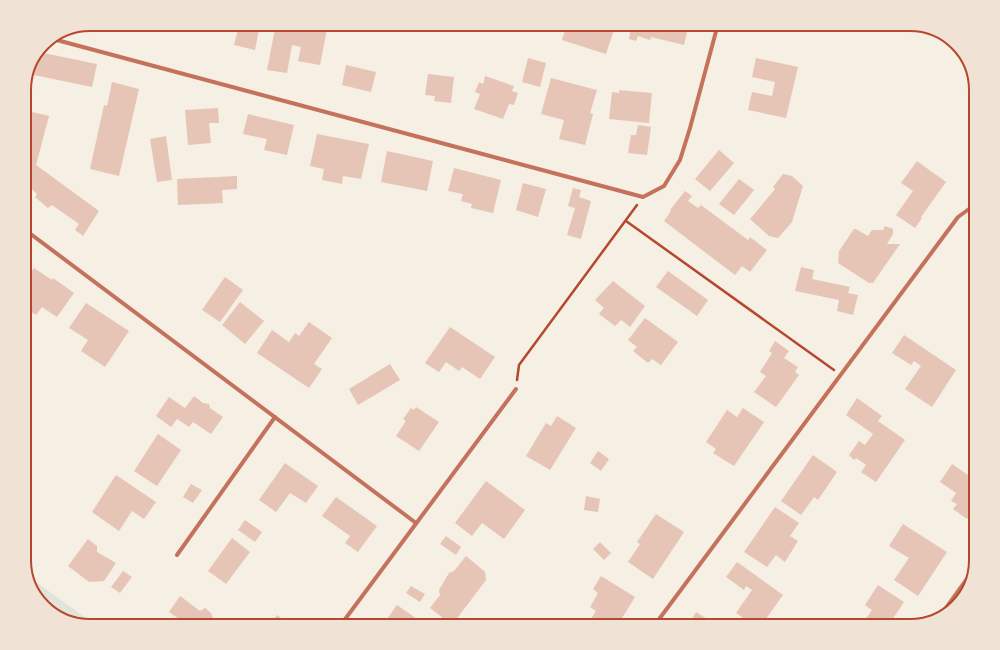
<svg xmlns="http://www.w3.org/2000/svg" width="1000" height="650" font-family="'Alegreya Sans',sans-serif">
<style>
.green{fill:#e2e4dc}
.building{fill:#e6c5b7}
.lines{fill:none;stroke-linecap:round;stroke-linejoin:round}
.path{stroke:#b5482f;stroke-width:2.5}
.minor{stroke:#c5725c;stroke-width:4}
.rim{fill:none;stroke:#b5482f;stroke-width:2}
</style>
<rect width="100%" height="100%" fill="#f6efe4"/>
<polygon class="green" points="28,576 97,626 90,626 53,615 33,593"/>
<g class="building">
<polygon points="216,24 260,24 255,50 234,45 238,29"/>
<polygon points="276,24 328,24 320,65 298,61 301,47 292,45 287,73 267,70"/>
<polygon points="353,24 375,24 373,32 352,27"/>
<polygon points="513,24 535,24 533,31 513,27"/>
<polygon points="567,24 616,24 606,54 562,40"/>
<polygon points="632,24 689,24 684,45 651,37 650,40 638,36 636,41 629,39"/>
<polygon points="39,52 97,64 92,87 29,74"/>
<polygon points="528,58 546,63 540,87 522,82"/>
<polygon points="756,58 798,67 786,118 748,110 752,92 772,96 775,82 752,77"/>
<polygon points="346,65 376,72 371,92 342,85"/>
<polygon points="428,74 454,77 451,103 434,101 435,96 425,95"/>
<polygon points="485,76 514,86 512,91 518,93 514,105 509,104 503,119 474,109 480,94 475,92 479,82 483,84"/>
<polygon points="551,78 597,90 590,113 593,114 585,145 559,139 564,120 541,114"/>
<polygon points="112,82 139,89 119,176 90,169 104,105 107,106"/>
<polygon points="619,90 652,93 649,123 609,119 612,92 619,93"/>
<polygon points="218,108 219,123 209,123 211,143 188,145 185,110"/>
<polygon points="24,110 49,116 36,165 99,211 83,236 75,230 79,224 52,205 48,208 35,197 37,194 24,182"/>
<polygon points="248,114 294,125 287,155 264,150 267,139 243,134"/>
<polygon points="638,125 651,127 647,155 628,153 631,135 636,135"/>
<polygon points="317,134 369,144 361,179 343,176 342,184 322,180 324,169 310,166"/>
<polygon points="166,136 172,180 157,182 150,139"/>
<polygon points="719,150 734,163 710,191 695,179"/>
<polygon points="387,151 433,161 427,191 381,182"/>
<polygon points="917,161 946,182 921,217 922,218 915,228 896,215 913,191 901,183"/>
<polygon points="454,168 501,180 493,213 471,208 472,204 461,201 463,194 448,191"/>
<polygon points="783,174 792,176 803,186 792,222 778,238 769,236 750,219 775,189 773,187"/>
<polygon points="237,176 237,189 222,190 223,203 178,205 177,179"/>
<polygon points="739,179 754,190 734,215 719,204"/>
<polygon points="523,183 546,189 538,217 516,210"/>
<polygon points="573,188 581,190 579,197 591,201 581,239 567,235 575,208 568,206"/>
<polygon points="685,191 692,196 688,201 698,208 701,205 748,240 750,237 767,250 750,272 742,266 735,275 664,221 671,211 670,210"/>
<polygon points="885,226 893,229 893,234 887,244 900,244 873,283 869,283 838,263 839,251 854,229 856,229 868,236 872,230 883,230"/>
<polygon points="976,242 976,255 970,251"/>
<polygon points="976,261 976,278 968,273"/>
<polygon points="801,267 814,270 812,279 850,287 848,293 858,295 853,315 837,311 839,300 795,291"/>
<polygon points="34,268 52,280 53,278 74,293 57,317 42,307 36,315 24,307 24,283"/>
<polygon points="668,271 708,300 697,316 656,287"/>
<polygon points="225,277 243,290 220,322 202,310"/>
<polygon points="613,281 645,306 630,327 621,320 615,326 599,314 604,308 595,300"/>
<polygon points="240,302 264,321 245,344 222,325"/>
<polygon points="86,303 129,331 105,367 81,351 88,340 69,328"/>
<polygon points="645,318 678,342 661,365 652,359 648,363 633,351 637,347 628,340"/>
<polygon points="309,322 332,338 314,364 322,369 309,388 257,353 272,330 289,342 295,333 299,336"/>
<polygon points="450,327 495,357 480,379 462,367 459,371 446,362 439,372 425,363"/>
<polygon points="904,335 956,370 932,407 905,389 921,366 914,361 911,365 892,353"/>
<polygon points="775,341 789,351 784,358 798,367 795,372 799,375 776,407 754,392 766,376 760,372 772,353 769,351"/>
<polygon points="390,364 400,380 358,405 349,389"/>
<polygon points="194,396 203,403 209,404 210,408 223,417 211,434 193,422 189,427 177,419 171,427 156,416 169,397 185,408"/>
<polygon points="857,398 882,416 878,421 905,440 876,482 861,472 866,465 856,458 854,460 849,455 859,441 865,445 873,434 846,415"/>
<polygon points="416,407 439,422 419,451 396,436 406,421 403,419 411,408 414,410"/>
<polygon points="743,408 764,422 734,466 713,453 716,449 706,442 727,410 737,417"/>
<polygon points="557,416 576,428 550,470 526,456 546,423 551,426"/>
<polygon points="158,434 181,450 157,486 134,471"/>
<polygon points="598,451 609,459 601,471 590,463"/>
<polygon points="813,455 837,472 818,500 814,497 801,515 781,501"/>
<polygon points="285,463 318,486 306,503 290,493 276,512 259,500"/>
<polygon points="952,464 974,479 972,483 976,486 976,507 967,519 953,509 957,504 951,501 956,493 940,482"/>
<polygon points="116,475 156,502 144,519 132,511 119,531 92,512"/>
<polygon points="486,481 525,510 504,539 482,523 472,536 455,523"/>
<polygon points="191,484 202,490 193,503 183,497"/>
<polygon points="586,496 600,499 598,512 584,510"/>
<polygon points="336,497 377,526 358,552 345,543 350,536 322,516"/>
<polygon points="775,507 799,523 790,536 798,541 785,562 776,555 767,567 744,552"/>
<polygon points="656,514 684,532 653,579 628,562 640,544 637,542"/>
<polygon points="245,520 262,532 255,542 238,530"/>
<polygon points="903,524 947,552 918,596 894,580 909,558 889,546"/>
<polygon points="446,536 461,547 456,555 440,544"/>
<polygon points="232,538 250,552 226,584 208,571"/>
<polygon points="88,539 97,546 97,552 116,563 104,581 89,582 68,566"/>
<polygon points="600,542 611,553 604,560 593,549"/>
<polygon points="466,556 485,572 486,580 452,625 430,608 440,595 439,590 449,573 454,571"/>
<polygon points="737,562 783,595 761,626 755,626 736,613 752,590 746,586 744,590 726,577"/>
<polygon points="123,571 132,577 120,593 111,587"/>
<polygon points="601,576 635,597 617,626 602,626 591,619 596,611 590,607 598,593 593,589"/>
<polygon points="878,585 904,602 888,626 861,626 872,610 865,605"/>
<polygon points="411,586 425,594 420,602 406,593"/>
<polygon points="180,596 200,611 205,608 211,613 213,618 219,622 217,626 189,626 169,612"/>
<polygon points="397,605 427,626 382,626"/>
<polygon points="696,612 718,626 688,626"/>
<polygon points="277,615 292,626 269,626"/>
</g>
<g class="lines">
<g class="path">
<polyline points="626,221 834,370"/>
<polyline points="517,380 519,365 637,205"/>
</g>
<g class="minor">
<polyline points="53,39 643,197 664,186 680,160 690,128 718,24"/>
<polyline points="24,229 416,523"/>
<polyline points="177,555 275,417"/>
<polyline points="938,619 972,572"/>
<polyline points="340,626 516,389"/>
<polyline points="654,626 958,217 976,204"/>
</g>
</g>
<path d="M0 0H1000V650H0ZM90 31H910A59 59 0 0 1 969 90V560A59 59 0 0 1 910 619H90A59 59 0 0 1 31 560V90A59 59 0 0 1 90 31Z" fill="#f1e2d6" fill-rule="evenodd"/>
<path class="rim" d="M90 31H910A59 59 0 0 1 969 90V560A59 59 0 0 1 910 619H90A59 59 0 0 1 31 560V90A59 59 0 0 1 90 31Z"/>
</svg>
